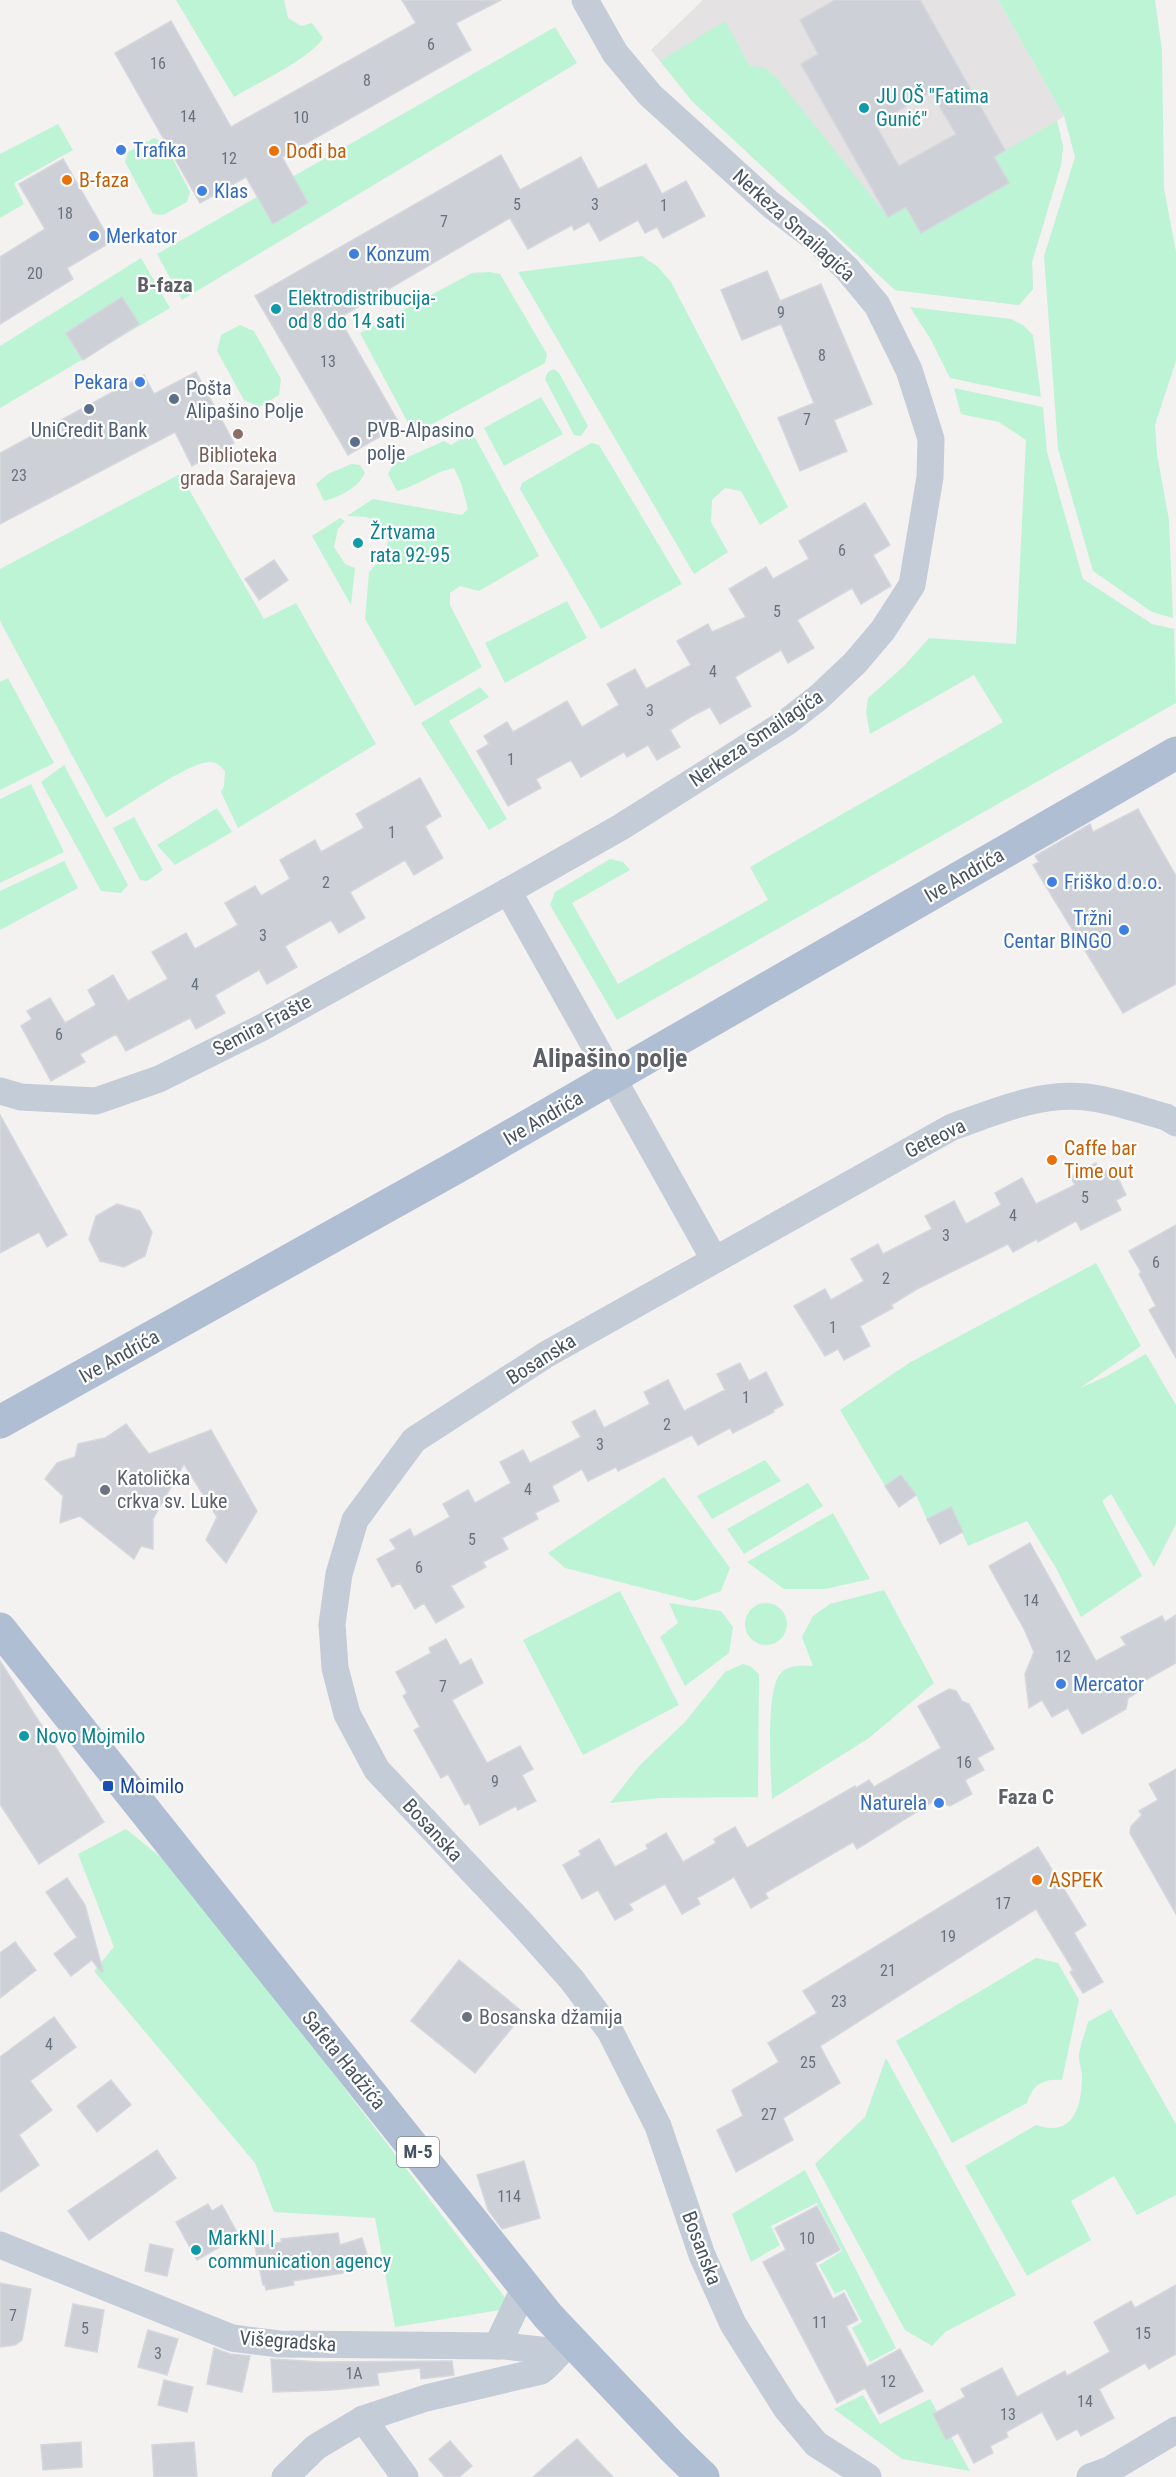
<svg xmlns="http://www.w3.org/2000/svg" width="1176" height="2477" font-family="'Roboto Condensed',sans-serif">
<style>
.education{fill:#e5e2e3}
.green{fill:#bdf4d6}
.building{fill:#cdd0d6;stroke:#d5d7dd;stroke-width:1.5;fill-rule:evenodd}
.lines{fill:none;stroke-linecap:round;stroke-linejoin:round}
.minor{stroke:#c4ccd7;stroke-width:27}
.major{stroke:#afbed2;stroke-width:33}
.culture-dot{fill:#0f9aa8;stroke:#fff;stroke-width:2}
.shop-dot{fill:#3f7fe0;stroke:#fff;stroke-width:2}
.food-dot{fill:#e8710a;stroke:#fff;stroke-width:2}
.service-dot{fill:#5c6f8a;stroke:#fff;stroke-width:2}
.education-dot{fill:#8d6e63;stroke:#fff;stroke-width:2}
.worship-dot{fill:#6b7280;stroke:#fff;stroke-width:2}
.transit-dot{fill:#1a4fb4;stroke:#fff;stroke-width:2}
.labels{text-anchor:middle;stroke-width:4.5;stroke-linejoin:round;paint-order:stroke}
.number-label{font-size:16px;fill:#68727e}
.shield{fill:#fff;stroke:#7e8790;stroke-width:1.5}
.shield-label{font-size:18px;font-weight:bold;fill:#475361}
.culture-label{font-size:20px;fill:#0d838f;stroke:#fff;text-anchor:start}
.shop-label{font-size:20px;fill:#366cbe;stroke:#fff;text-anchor:start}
.food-label{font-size:20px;fill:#c56008;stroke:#fff;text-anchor:start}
.street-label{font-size:20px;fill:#475361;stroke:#fff}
.service-label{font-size:20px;fill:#4e5e75;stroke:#fff;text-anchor:start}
.education-label{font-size:20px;fill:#785e54;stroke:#fff}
.worship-label{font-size:20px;fill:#5b616d;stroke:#fff;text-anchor:start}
.transit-label{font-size:20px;fill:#164399;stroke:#fff;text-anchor:start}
.neighbourhood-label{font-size:21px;font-weight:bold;fill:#5d6167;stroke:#fff}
.district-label{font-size:26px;font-weight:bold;fill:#5d6167;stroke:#fff}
</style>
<rect width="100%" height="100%" fill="#f4f1f1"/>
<polygon class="education" points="703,0 998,0 1064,116 1057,121 1063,146 1061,165 1032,262 1033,289 1019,305 895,290 692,101 651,50"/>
<g class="green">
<path d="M176 0H284L288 18 301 26 312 23 323 38C311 58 256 84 234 97Z"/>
<polygon points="998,0 1155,0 1162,50 1164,188 1176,252 1176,361 1155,425 1157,454 1169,520 1173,618 1152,612 1093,571 1058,449 1044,256 1075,157 1064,116"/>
<polygon points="725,21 750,66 765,68 776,77 888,217 906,207 921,233 1009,183 994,157 1057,121 1063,146 1061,165 1032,262 1033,289 1019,305 895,290 692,101 660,61"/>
<polygon points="555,27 577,63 182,300 157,254"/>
<polygon points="58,124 73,150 14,183 24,204 0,218 0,154"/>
<polygon points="154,138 164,142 190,192 187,202 163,215 153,214 125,162 128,152"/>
<polygon points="642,256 658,267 671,282 788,507 760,525 741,491 725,488 712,500 711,522 728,552 694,574 518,272"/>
<polygon points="141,258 170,308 0,408 0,346"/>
<polygon points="490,272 500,274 547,354 545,363 414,434 360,333 472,273"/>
<polygon points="910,307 1011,319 1023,325 1033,335 1041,397 950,378 931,340"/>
<polygon points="240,325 254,331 281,379 279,395 259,407 244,400 217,351 221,335"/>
<polygon points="554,369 559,373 588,426 581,436 574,435 545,379 548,372"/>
<polygon points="954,388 1043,407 1047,452 1083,579 1152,624 1174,629 1176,703 617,1020 550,905 555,892 610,859 623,862 630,870 572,903 618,984 768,900 750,867 1003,722 974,675 870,734 866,712 868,698 904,666 929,638 1016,644 1026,440 999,422 961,414"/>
<polygon points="541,397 563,434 504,466 484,428"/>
<path d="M472 432 539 556 479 591 460 586 450 593V605L482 667 415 706 365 619 369 572 383 557 388 541 380 523 366 517 347 516 373 499 462 515 468 509 461 483 454 468C433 472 418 486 397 491L388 474 394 463 444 441 451 445Z"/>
<polygon points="591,443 599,445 682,584 601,629 520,489 522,483"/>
<path d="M351 464 360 465 365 473C358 488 339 497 324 501L316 484 328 474Z"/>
<path d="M180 474 264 619 296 603 376 744 238 828 221 792 224 786 225 771C220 766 217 762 209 762 190 762 127 806 106 818L0 621V569Z"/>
<polygon points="340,518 345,521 338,529 334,547 345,564 355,568 351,605 312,536"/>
<polygon points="567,601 587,638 505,683 485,643"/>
<polygon points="8,678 54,763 0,790 0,682"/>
<polygon points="480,687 489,697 449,721 507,819 489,830 421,723"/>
<polygon points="64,765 128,885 121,893 101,891 41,782"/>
<polygon points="31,784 64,852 0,883 0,799"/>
<polygon points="217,808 232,832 175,865 157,845"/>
<polygon points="134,817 163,870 147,881 140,880 113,828"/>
<polygon points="64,861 78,888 0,930 0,891"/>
<polygon points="1096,1263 1141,1346 1080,1388 1105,1377 1146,1354 1176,1405 1176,1524 1154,1567 1111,1494 1102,1501 1142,1576 1081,1617 1056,1568 1027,1521 968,1546 951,1507 927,1519 916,1495 902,1475 885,1486 840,1410 909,1363"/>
<polygon points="765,1460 781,1481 712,1519 697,1496"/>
<polygon points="664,1477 730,1568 721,1591 694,1601 565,1568 548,1553"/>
<polygon points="808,1483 823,1506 744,1554 727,1529"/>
<polygon points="833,1513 870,1579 825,1589 784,1589 747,1562"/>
<path d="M884 1590 934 1683 869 1738 772 1799C771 1775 765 1688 781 1673 789 1664 802 1666 813 1666L802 1637 813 1616 830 1604Z"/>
<polygon points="620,1591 679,1705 583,1755 523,1640"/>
<polygon points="669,1603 721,1611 733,1627 729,1653 685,1686 660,1637 678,1623"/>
<circle cx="766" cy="1624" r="21"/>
<polygon points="743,1664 750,1666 759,1674 758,1797 661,1798 610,1803 640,1765 685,1722 725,1672"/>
<polygon points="126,1829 178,1871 513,2308 395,2327 375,2218 274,2212 255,2163 94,1971 114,1947 78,1854"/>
<path d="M1036 1958 1058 1963 1079 2000 1062 2080C1043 2078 1032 2085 1027 2103L952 2143 896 2041Z"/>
<path d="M1111 2009 1176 2124V2195L1137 2215 1114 2176 1071 2201 1091 2240 1027 2276 965 2166 1036 2125C1073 2138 1082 2107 1082 2076 1082 2069 1078 2061 1079 2054 1081 2043 1085 2033 1088 2022Z"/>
<polygon points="886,2058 1016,2295 945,2332 932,2346 905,2330 815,2164 865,2117"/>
<polygon points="805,2170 896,2348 870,2362 852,2328 862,2322 845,2289 835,2294 819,2265 842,2251 817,2203 771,2226 780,2245 751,2262 732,2214"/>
<polygon points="863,2395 880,2424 930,2399 970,2471 902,2459 834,2409"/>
</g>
<g class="building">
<polygon points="402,0 501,0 456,23 471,50 282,157 308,203 273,224 246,177 200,203 115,53 171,21 231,127 416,23"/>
<path d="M835 0H920L1005 150 994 157 1009 183 921 233 906 207 888 217 801 64 818 54 800 20ZM931 92 956 134 899 166 875 124Z"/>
<polygon points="501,155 520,190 581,157 598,189 646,164 662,194 686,181 705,216 663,238 657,227 645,233 638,220 600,241 589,222 574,230 572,225 528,249 510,218 339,318 400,425 348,455 255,296"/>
<polygon points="63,159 111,242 67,268 73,279 0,324 0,257 45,229 19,184"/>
<polygon points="767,271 780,301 821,284 872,404 834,420 847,451 800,471 778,418 814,403 781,324 742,340 721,290"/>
<polygon points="122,297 139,324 83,360 66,333"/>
<polygon points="196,372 234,443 192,466 175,432 0,524 0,453 144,375 154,394"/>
<polygon points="865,503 890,545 873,555 891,586 861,604 852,588 797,620 814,648 788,663 781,650 735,677 751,706 720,724 710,707 692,716 670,730 680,747 657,760 648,745 627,757 624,752 581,777 571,760 536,779 541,788 508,806 477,751 489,744 484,736 507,722 513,732 567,701 582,727 619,705 607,684 635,669 646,689 691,665 677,641 708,624 712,632 746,617 729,589 766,567 773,579 809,559 799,541"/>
<polygon points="274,560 288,580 259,600 245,579"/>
<polygon points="420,778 441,816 425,826 443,858 414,875 405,860 350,892 365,918 339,933 331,920 285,946 297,967 267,984 259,970 215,995 225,1013 196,1029 190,1018 126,1051 116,1034 80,1054 85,1062 51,1081 21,1026 32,1019 27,1011 50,998 65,1023 96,1005 88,990 113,975 128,1001 168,979 152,952 186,933 195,949 238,925 225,903 255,886 261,896 290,879 280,860 315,840 321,852 364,828 356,814"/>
<polygon points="1138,809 1176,876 1176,984 1123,1013 1033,865 1039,862 1035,856 1090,824 1093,832"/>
<polygon points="0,1115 67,1235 47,1247 39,1232 0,1253"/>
<polygon points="1096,1163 1101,1173 1113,1167 1126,1195 1116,1200 1121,1210 1081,1230 1076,1221 1038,1242 1037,1239 1013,1252 1008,1244 917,1289 891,1305 893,1308 860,1326 870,1346 844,1360 838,1349 825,1356 794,1306 825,1289 831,1300 864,1281 851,1259 878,1244 883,1254 932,1229 925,1216 954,1201 966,1224 1001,1205 995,1193 1022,1178 1036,1204 1075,1185 1070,1176"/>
<polygon points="117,1204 140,1211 152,1232 145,1256 124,1267 100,1261 89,1239 96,1216"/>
<polygon points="1176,1225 1176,1358 1149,1310 1156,1306 1139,1274 1141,1272 1129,1251"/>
<polygon points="740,1363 749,1381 766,1372 783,1405 773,1410 774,1412 733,1433 730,1428 698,1445 692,1435 618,1471 616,1467 588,1481 582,1469 552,1486 559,1501 535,1513 538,1519 502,1538 508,1549 483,1562 486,1567 451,1586 464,1607 436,1623 424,1603 415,1609 400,1583 392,1587 377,1559 396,1549 390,1540 410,1529 414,1537 450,1517 443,1504 468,1490 475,1503 511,1483 500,1462 523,1450 530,1463 581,1437 572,1422 595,1410 604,1428 650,1404 644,1392 668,1380 684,1411 725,1390 717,1374"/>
<polygon points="126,1424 149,1454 211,1430 257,1511 226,1563 206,1540 217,1517 184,1464 153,1519 153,1549 141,1546 134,1559 80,1516 60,1523 63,1496 45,1479 57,1463 75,1457 78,1444 105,1438"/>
<polygon points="901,1475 916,1495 899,1507 885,1486"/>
<polygon points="951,1507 963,1532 940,1544 927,1519"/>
<polygon points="1030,1543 1096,1661 1126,1645 1121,1637 1162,1616 1165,1622 1176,1615 1176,1663 1135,1686 1138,1692 1128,1698 1126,1709 1082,1734 1068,1708 1052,1717 1042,1700 1029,1708 1025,1674 1034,1652 1024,1629 989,1566"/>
<polygon points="446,1639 460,1665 471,1659 483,1683 452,1700 487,1763 520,1746 533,1769 522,1775 536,1801 518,1810 516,1806 480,1825 469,1803 465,1805 448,1774 441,1778 414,1730 420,1727 403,1696 407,1693 396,1672 431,1653 429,1648"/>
<polygon points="0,1661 104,1822 39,1864 0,1804"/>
<polygon points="949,1689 956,1691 962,1701 969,1704 994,1749 977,1758 984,1770 965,1780 972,1794 950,1806 934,1801 857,1849 853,1842 765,1893 768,1898 751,1908 734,1877 697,1898 700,1904 682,1914 665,1884 629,1904 633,1910 615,1920 598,1890 582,1899 563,1865 581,1855 579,1851 599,1839 615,1867 648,1849 646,1845 666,1833 683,1862 716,1843 714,1839 735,1827 747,1848 855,1786 856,1788 869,1780 874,1787 941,1748 918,1706"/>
<polygon points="1176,1769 1176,1914 1130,1833 1131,1826 1142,1815 1139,1811 1158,1800 1149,1784"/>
<polygon points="1038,1847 1086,1925 1074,1933 1103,1982 1083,1993 1070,1972 1073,1970 1036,1909 820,2046 840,2083 783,2118 793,2140 736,2172 717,2130 743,2116 732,2090 779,2062 768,2043 817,2013 803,1991"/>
<polygon points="67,1878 85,1905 103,1971 101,1972 92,1960 71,1976 54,1954 77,1937 46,1892"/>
<polygon points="15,1942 36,1970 0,1998 0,1953"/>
<polygon points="459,1960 524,2013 475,2073 411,2021"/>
<polygon points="54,2017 76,2047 30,2081 52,2110 19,2135 39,2165 0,2192 0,2057"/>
<polygon points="111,2080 131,2105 97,2132 77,2106"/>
<polygon points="157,2150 176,2178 89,2240 68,2211"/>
<polygon points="524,2161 540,2218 502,2229 488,2210 477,2175"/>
<polygon points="208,2204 212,2211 222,2205 239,2236 197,2260 176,2222"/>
<polygon points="817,2206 840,2250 815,2263 833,2299 844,2293 858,2320 846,2326 867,2367 900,2349 923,2391 879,2414 865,2388 837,2403 763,2262 786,2250 775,2228"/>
<polygon points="338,2233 340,2245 362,2238 369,2261 343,2269 343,2273 293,2281 294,2285 266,2290 265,2285 263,2285 255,2247 282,2242 281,2239"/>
<polygon points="150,2244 173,2249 167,2276 145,2271"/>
<polygon points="0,2283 31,2289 22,2340 15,2345 0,2347"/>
<polygon points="1176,2285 1176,2354 1149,2369 1145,2363 1099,2389 1114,2418 1081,2436 1077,2429 1057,2440 1042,2412 1006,2432 1008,2437 990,2446 993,2453 974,2463 958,2433 946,2440 933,2414 965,2397 961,2389 1002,2368 1017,2397 1065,2371 1067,2376 1110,2352 1094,2322 1131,2301 1135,2308"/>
<polygon points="73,2304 104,2310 97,2352 65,2346"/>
<polygon points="148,2330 178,2339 167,2375 138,2367"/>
<polygon points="214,2348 230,2354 250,2356 242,2392 207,2384"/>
<polygon points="271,2359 321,2362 452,2361 454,2375 421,2379 420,2368 377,2373 379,2385 332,2390 273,2392"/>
<polygon points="164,2380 193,2387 187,2412 158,2405"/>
<polygon points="577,2439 613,2477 533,2477 557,2456"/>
<polygon points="450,2441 472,2466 459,2477 445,2477 429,2459"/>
<polygon points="81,2442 82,2467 43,2470 41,2445"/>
<polygon points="194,2442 197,2477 154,2477 152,2445"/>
</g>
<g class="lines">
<g class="minor">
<polyline points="508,891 714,1259"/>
<polyline points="0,1091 21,1097 96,1101 159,1079 261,1028 503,894 621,827 787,722 819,697 855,663 883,630 912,585 930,477 931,439 909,370 877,305 847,269 817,240 770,204 650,95 615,53 585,0"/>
<polyline points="0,2245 232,2338 279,2344 505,2346 557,2352"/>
<polyline points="497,2346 525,2287"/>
<polyline points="363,2419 405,2477"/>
<path d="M285 2477 316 2447 363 2419 426 2398 541 2371C553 2362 558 2352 569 2344"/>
<path d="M868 2477 816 2444 786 2408 733 2324 702 2255 658 2126 610 2031 572 1980 524 1926 377 1770 347 1714 335 1668 332 1624 339 1574 355 1520 414 1440 547 1354 952 1127C995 1112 1039 1092 1086 1097 1113 1100 1140 1110 1166 1117L1176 1123"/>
<polyline points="1090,2477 1109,2470 1176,2430"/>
</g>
<g class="major">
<polyline points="0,1422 462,1164 1176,753"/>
<polyline points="0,1629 548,2316 674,2449 703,2477"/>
</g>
</g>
<g class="culture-dot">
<circle cx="864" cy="108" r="6"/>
<circle cx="276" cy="309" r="6"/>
<circle cx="358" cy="543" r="6"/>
<circle cx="24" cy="1736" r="6"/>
<circle cx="196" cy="2250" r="6"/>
</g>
<g class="shop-dot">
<circle cx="121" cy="150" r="6"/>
<circle cx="202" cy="191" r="6"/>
<circle cx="94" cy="236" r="6"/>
<circle cx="354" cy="254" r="6"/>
<circle cx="140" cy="382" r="6"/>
<circle cx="1052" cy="882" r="6"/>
<circle cx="1124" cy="930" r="6"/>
<circle cx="1061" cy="1684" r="6"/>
<circle cx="939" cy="1803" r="6"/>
</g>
<g class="food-dot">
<circle cx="274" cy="151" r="6"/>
<circle cx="67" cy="180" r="6"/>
<circle cx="1052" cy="1160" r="6"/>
<circle cx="1037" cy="1880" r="6"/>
</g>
<g class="service-dot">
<circle cx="174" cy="399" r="6"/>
<circle cx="89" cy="409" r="6"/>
<circle cx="355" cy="442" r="6"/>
</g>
<circle class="education-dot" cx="238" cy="434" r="6"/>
<g class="worship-dot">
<circle cx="105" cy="1490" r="6"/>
<circle cx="467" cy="2017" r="6"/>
</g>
<rect class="transit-dot" x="102" y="1780" width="12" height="12" rx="3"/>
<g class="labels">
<g class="number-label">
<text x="431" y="50">6</text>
<text x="158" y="69">16</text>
<text x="367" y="86">8</text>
<text x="188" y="122">14</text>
<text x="301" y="123">10</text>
<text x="229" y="164">12</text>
<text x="517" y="210">5</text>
<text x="595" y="210">3</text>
<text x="664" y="211">1</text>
<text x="65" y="219">18</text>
<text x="444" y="227">7</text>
<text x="35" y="279">20</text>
<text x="781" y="318">9</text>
<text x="822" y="361">8</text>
<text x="328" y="367">13</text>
<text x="807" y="425">7</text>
<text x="19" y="481">23</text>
<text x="842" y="556">6</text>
<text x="777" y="617">5</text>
<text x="713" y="677">4</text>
<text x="650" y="716">3</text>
<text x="511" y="765">1</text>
<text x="392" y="838">1</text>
<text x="326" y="888">2</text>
<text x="263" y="941">3</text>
<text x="195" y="990">4</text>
<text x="59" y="1040">6</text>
<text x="1085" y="1203">5</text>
<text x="1013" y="1221">4</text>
<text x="946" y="1241">3</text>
<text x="1156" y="1268">6</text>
<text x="886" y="1284">2</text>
<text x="833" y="1333">1</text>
<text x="746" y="1403">1</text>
<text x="667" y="1430">2</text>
<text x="600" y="1450">3</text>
<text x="528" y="1495">4</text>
<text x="472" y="1545">5</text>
<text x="419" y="1573">6</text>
<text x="1031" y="1606">14</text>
<text x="1063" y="1662">12</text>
<text x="443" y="1692">7</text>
<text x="964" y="1768">16</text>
<text x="495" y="1787">9</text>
<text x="1003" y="1909">17</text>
<text x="948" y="1942">19</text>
<text x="888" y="1976">21</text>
<text x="839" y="2007">23</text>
<text x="49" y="2050">4</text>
<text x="808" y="2068">25</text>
<text x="769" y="2120">27</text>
<text x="509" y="2202">114</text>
<text x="807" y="2244">10</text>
<text x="13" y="2321">7</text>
<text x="820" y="2328">11</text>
<text x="85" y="2334">5</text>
<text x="1143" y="2339">15</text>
<text x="158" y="2359">3</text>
<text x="354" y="2379">1A</text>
<text x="888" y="2387">12</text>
<text x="1085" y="2407">14</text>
<text x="1008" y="2420">13</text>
</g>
<rect class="shield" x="397" y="2137" width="42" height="30" rx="4.5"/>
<g class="shield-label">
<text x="418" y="2158">M-5</text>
</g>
<g class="culture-label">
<text x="876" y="103">JU OŠ "Fatima<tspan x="876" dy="23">Gunić"</tspan></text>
<text x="288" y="305">Elektrodistribucija-<tspan x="288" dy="23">od 8 do 14 sati</tspan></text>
<text x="370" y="539">Žrtvama<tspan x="370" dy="23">rata 92-95</tspan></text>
<text x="36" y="1743">Novo Mojmilo</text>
<text x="208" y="2245">MarkNI |<tspan x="208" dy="23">communication agency</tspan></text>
</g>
<g class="shop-label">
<text x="133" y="157">Trafika</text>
<text x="214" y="198">Klas</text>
<text x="106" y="243">Merkator</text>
<text x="366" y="261">Konzum</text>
<text x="128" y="389" text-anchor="end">Pekara</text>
<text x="1064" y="889">Friško d.o.o.</text>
<text x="1112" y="925" text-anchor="end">Tržni<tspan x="1112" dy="23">Centar BINGO</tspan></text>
<text x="1073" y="1691">Mercator</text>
<text x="927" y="1810" text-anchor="end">Naturela</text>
</g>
<g class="food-label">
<text x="286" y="158">Dođi ba</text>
<text x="79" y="187">B-faza</text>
<text x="1064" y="1155">Caffe bar<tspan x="1064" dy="23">Time out</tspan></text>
<text x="1049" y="1887">ASPEK</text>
</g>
<g class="street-label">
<text transform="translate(794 225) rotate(42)" y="7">Nerkeza Smailagića</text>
<text transform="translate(756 738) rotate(-34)" y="7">Nerkeza Smailagića</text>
<text transform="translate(964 875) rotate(-30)" y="7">Ive Andrića</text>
<text transform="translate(262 1025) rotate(-28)" y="7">Semira Frašte</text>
<text transform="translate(543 1118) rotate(-30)" y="7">Ive Andrića</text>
<text transform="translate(935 1138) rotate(-26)" y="7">Geteova</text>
<text transform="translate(119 1356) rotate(-29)" y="7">Ive Andrića</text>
<text transform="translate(541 1359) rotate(-32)" y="7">Bosanska</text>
<text transform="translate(433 1830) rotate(47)" y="7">Bosanska</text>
<text transform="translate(344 2060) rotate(51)" y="7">Safeta Hadžića</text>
<text transform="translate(702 2248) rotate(69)" y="7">Bosanska</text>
<text transform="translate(288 2341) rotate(4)" y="7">Višegradska</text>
</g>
<g class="service-label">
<text x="186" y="395">Pošta<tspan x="186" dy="23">Alipašino Polje</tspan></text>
<text x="89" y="437" text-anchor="middle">UniCredit Bank</text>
<text x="367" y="437">PVB-Alpasino<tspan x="367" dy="23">polje</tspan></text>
</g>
<g class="education-label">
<text x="238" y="462">Biblioteka<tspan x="238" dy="23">grada Sarajeva</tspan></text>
</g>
<g class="worship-label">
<text x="117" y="1485">Katolička<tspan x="117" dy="23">crkva sv. Luke</tspan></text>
<text x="479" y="2024">Bosanska džamija</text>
</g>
<g class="transit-label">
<text x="120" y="1793">Moimilo</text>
</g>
<g class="neighbourhood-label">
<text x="165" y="292">B-faza</text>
<text x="1026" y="1804">Faza C</text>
</g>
<g class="district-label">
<text x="610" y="1067">Alipašino polje</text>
</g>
</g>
</svg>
